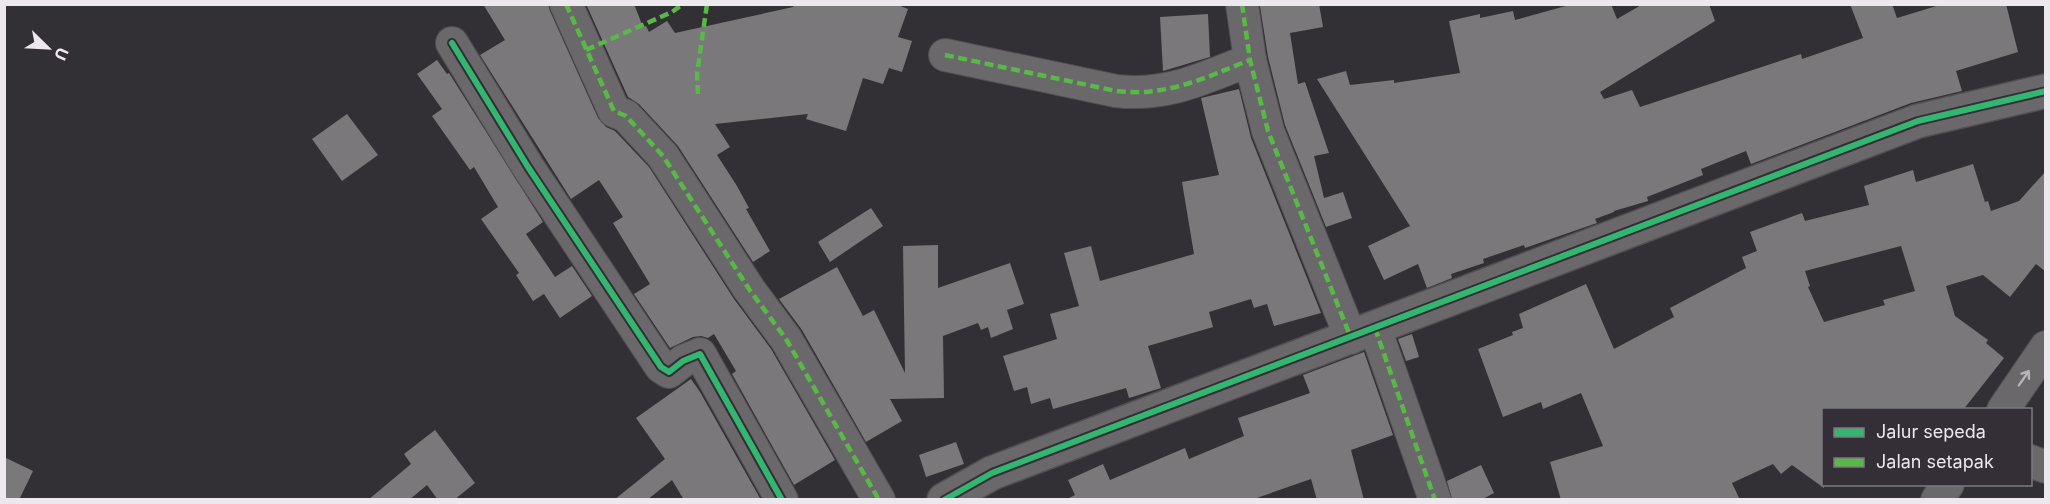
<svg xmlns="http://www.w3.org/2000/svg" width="2050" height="504" font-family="Inter,sans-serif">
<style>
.building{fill:#7a787b;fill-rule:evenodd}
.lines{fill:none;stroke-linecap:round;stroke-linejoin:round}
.street-casing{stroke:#524e53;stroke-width:34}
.secondary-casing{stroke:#524e53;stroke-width:36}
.street{stroke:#6b686c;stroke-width:32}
.secondary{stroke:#6b686c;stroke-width:33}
.quiet{stroke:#58b947;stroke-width:4.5;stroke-dasharray:9 4.5;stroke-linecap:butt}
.cycleway-casing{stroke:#342e37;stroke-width:10}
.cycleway{stroke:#33b770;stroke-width:6}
.oneway{stroke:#b8b5b9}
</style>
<rect width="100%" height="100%" fill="#333035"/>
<g class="building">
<polygon points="483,4 548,4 550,11 598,118 606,127 615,131 649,167 734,299 771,349 835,460 794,485 732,374 736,371 714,334 708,338 701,336 693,337 670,348 634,294 650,284 613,223 623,217 599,180 571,199 480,55 505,40"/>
<polygon points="586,4 634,4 643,27 646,26 649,32 667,21 675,33 793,7 794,4 895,4 908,9 898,37 912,41 902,72 889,68 883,84 863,78 846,131 806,119 808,114 715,124 730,147 717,155 737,186 749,208 746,209 770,251 753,262 678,146 639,104 628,97"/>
<polygon points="1270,4 1319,4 1323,27 1290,33 1298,84 1305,82 1329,153 1314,156 1324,198 1343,192 1352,218 1326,227 1285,125 1268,57 1260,6"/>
<polygon points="1573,4 1611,4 1617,19 1643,4 1709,4 1715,21 1600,92 1604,99 1632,90 1640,107 1801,54 1802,59 1863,38 1850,4 1892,4 1897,18 1943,4 2006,4 2018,52 1956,71 1962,91 1911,103 1751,164 1746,151 1701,169 1703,175 1647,197 1648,201 1614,211 1614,212 1595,219 1597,223 1525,248 1524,245 1483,259 1484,263 1451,274 1452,278 1427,288 1418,264 1384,280 1368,246 1410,226 1317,79 1346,71 1350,85 1394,80 1394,83 1460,73 1449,21 1480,14 1480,18 1513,11 1515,20"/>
<polygon points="1208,14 1210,57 1163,71 1160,17"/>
<polygon points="437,60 447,74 449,73 543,222 526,234 555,277 572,266 592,296 560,318 544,294 533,301 516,275 519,273 481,219 498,207 474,167 470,170 432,116 442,109 417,74"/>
<polygon points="1239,89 1251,138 1321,313 1274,326 1267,304 1254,308 1251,299 1209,312 1213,327 1148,346 1161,388 1129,398 1126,388 1053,409 1050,398 1031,404 1027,387 1014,391 1003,356 1057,339 1050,314 1079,306 1064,253 1091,246 1100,281 1194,254 1182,182 1219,175 1201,98"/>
<polygon points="347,114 378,155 342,181 312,139"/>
<path d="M1973 164 1985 202 1988 201 1991 211 2019 201 2046 171V272L2036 264 2010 297 1983 275 1946 286 1955 316 1988 340 1986 343 2004 358 1963 410H1824V488L1792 465 1781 474 1773 464 1732 483 1740 500H1561L1550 462 1603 446 1581 393 1543 409 1541 402 1503 417 1478 349 1513 335 1512 332 1523 328 1519 314 1586 284 1614 349 1674 317 1670 308 1746 268 1742 257 1757 251 1750 232 1802 213 1805 221 1869 205 1864 186 1913 170 1916 182ZM1901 246 1915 291 1883 300 1885 305 1824 322 1808 287 1810 286 1805 271Z"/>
<polygon points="871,208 883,226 830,262 818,242"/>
<polygon points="938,245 938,288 1010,263 1024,304 1007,310 1013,329 991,338 988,327 981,330 978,323 943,336 944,398 890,399 902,421 866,442 802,330 779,299 837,267 863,316 874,310 905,373 903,246"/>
<polygon points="1412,334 1419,357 1406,361 1398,339"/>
<polygon points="1364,352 1393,435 1351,450 1364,500 1317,500 1311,479 1251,500 1065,500 1075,495 1068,480 1103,464 1110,480 1185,448 1189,459 1244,436 1238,418 1310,393 1303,375"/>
<polygon points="691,379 700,392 761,500 684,500 672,480 647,500 614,500 665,459 636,418"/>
<polygon points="435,430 475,483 454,500 438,500 427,485 409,500 368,500 411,464 404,454"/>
<polygon points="956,442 964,464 926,477 919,455"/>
<polygon points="4,457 33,471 19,500 4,500"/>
<polygon points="1481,465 1494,493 1481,500 1452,500 1447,481"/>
</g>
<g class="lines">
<defs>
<g id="street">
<polyline points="566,4 614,111 626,116 663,156 749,289 786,339 879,500"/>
<polyline points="1242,4 1250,60 1268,131 1351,338"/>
<polyline points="452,43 528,167 661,367 669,372 683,361 700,354 782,500"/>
<path d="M945 55 1116 91C1167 97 1204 78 1250 60"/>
<polyline points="1375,328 1435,500"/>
<polyline points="2003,410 2046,347"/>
<polyline points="2030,461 2046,467"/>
<polyline points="1937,500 1948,484"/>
</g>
<polyline id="secondary" points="944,500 992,473 1918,121 2046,91"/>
</defs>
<use href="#street" class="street-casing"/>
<use href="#secondary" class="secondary-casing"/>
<use href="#street" class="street"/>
<use href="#secondary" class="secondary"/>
<g class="quiet">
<polyline points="566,4 614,111 626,116 663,156 749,289 786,339 879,500"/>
<polyline points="1242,4 1250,60 1268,131 1351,338"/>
<polyline points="586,50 672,12 683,4"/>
<path d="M945 55 1116 91C1167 97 1204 78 1250 60"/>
<polyline points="698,94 697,74 707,4"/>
<polyline points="1375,328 1435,500"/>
</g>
<defs>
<g id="cycleway">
<polyline points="452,43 528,167 661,367 669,372 683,361 700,354 782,500"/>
<polyline points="944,500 992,473 1918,121 2046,91"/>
</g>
</defs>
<use href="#cycleway" class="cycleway-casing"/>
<use href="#cycleway" class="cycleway"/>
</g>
<defs><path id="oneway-shaft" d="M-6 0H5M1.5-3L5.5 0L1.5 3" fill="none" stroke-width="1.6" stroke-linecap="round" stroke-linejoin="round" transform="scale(1.5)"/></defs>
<use class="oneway" href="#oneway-shaft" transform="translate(2024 378) rotate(-55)"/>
<rect width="2050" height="504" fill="none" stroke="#ece8ed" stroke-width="12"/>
<rect x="1822" y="408" width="210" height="78" fill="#342e37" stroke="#7e7880" stroke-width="1.5"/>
<rect x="1834" y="428" width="30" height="9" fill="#33b770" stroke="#7e7880" stroke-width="1.5"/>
<text x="1876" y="438" font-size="18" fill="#ece8ed">Jalur sepeda</text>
<rect x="1834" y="458" width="30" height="9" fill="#58b947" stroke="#7e7880" stroke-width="1.5"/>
<text x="1876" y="468" font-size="18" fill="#ece8ed">Jalan setapak</text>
<g transform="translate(48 48) rotate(114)" stroke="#342e37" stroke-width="4.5" paint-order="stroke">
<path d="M0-4.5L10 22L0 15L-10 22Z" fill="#ece8ed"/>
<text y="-9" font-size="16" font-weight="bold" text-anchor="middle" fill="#ece8ed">U</text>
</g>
</svg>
